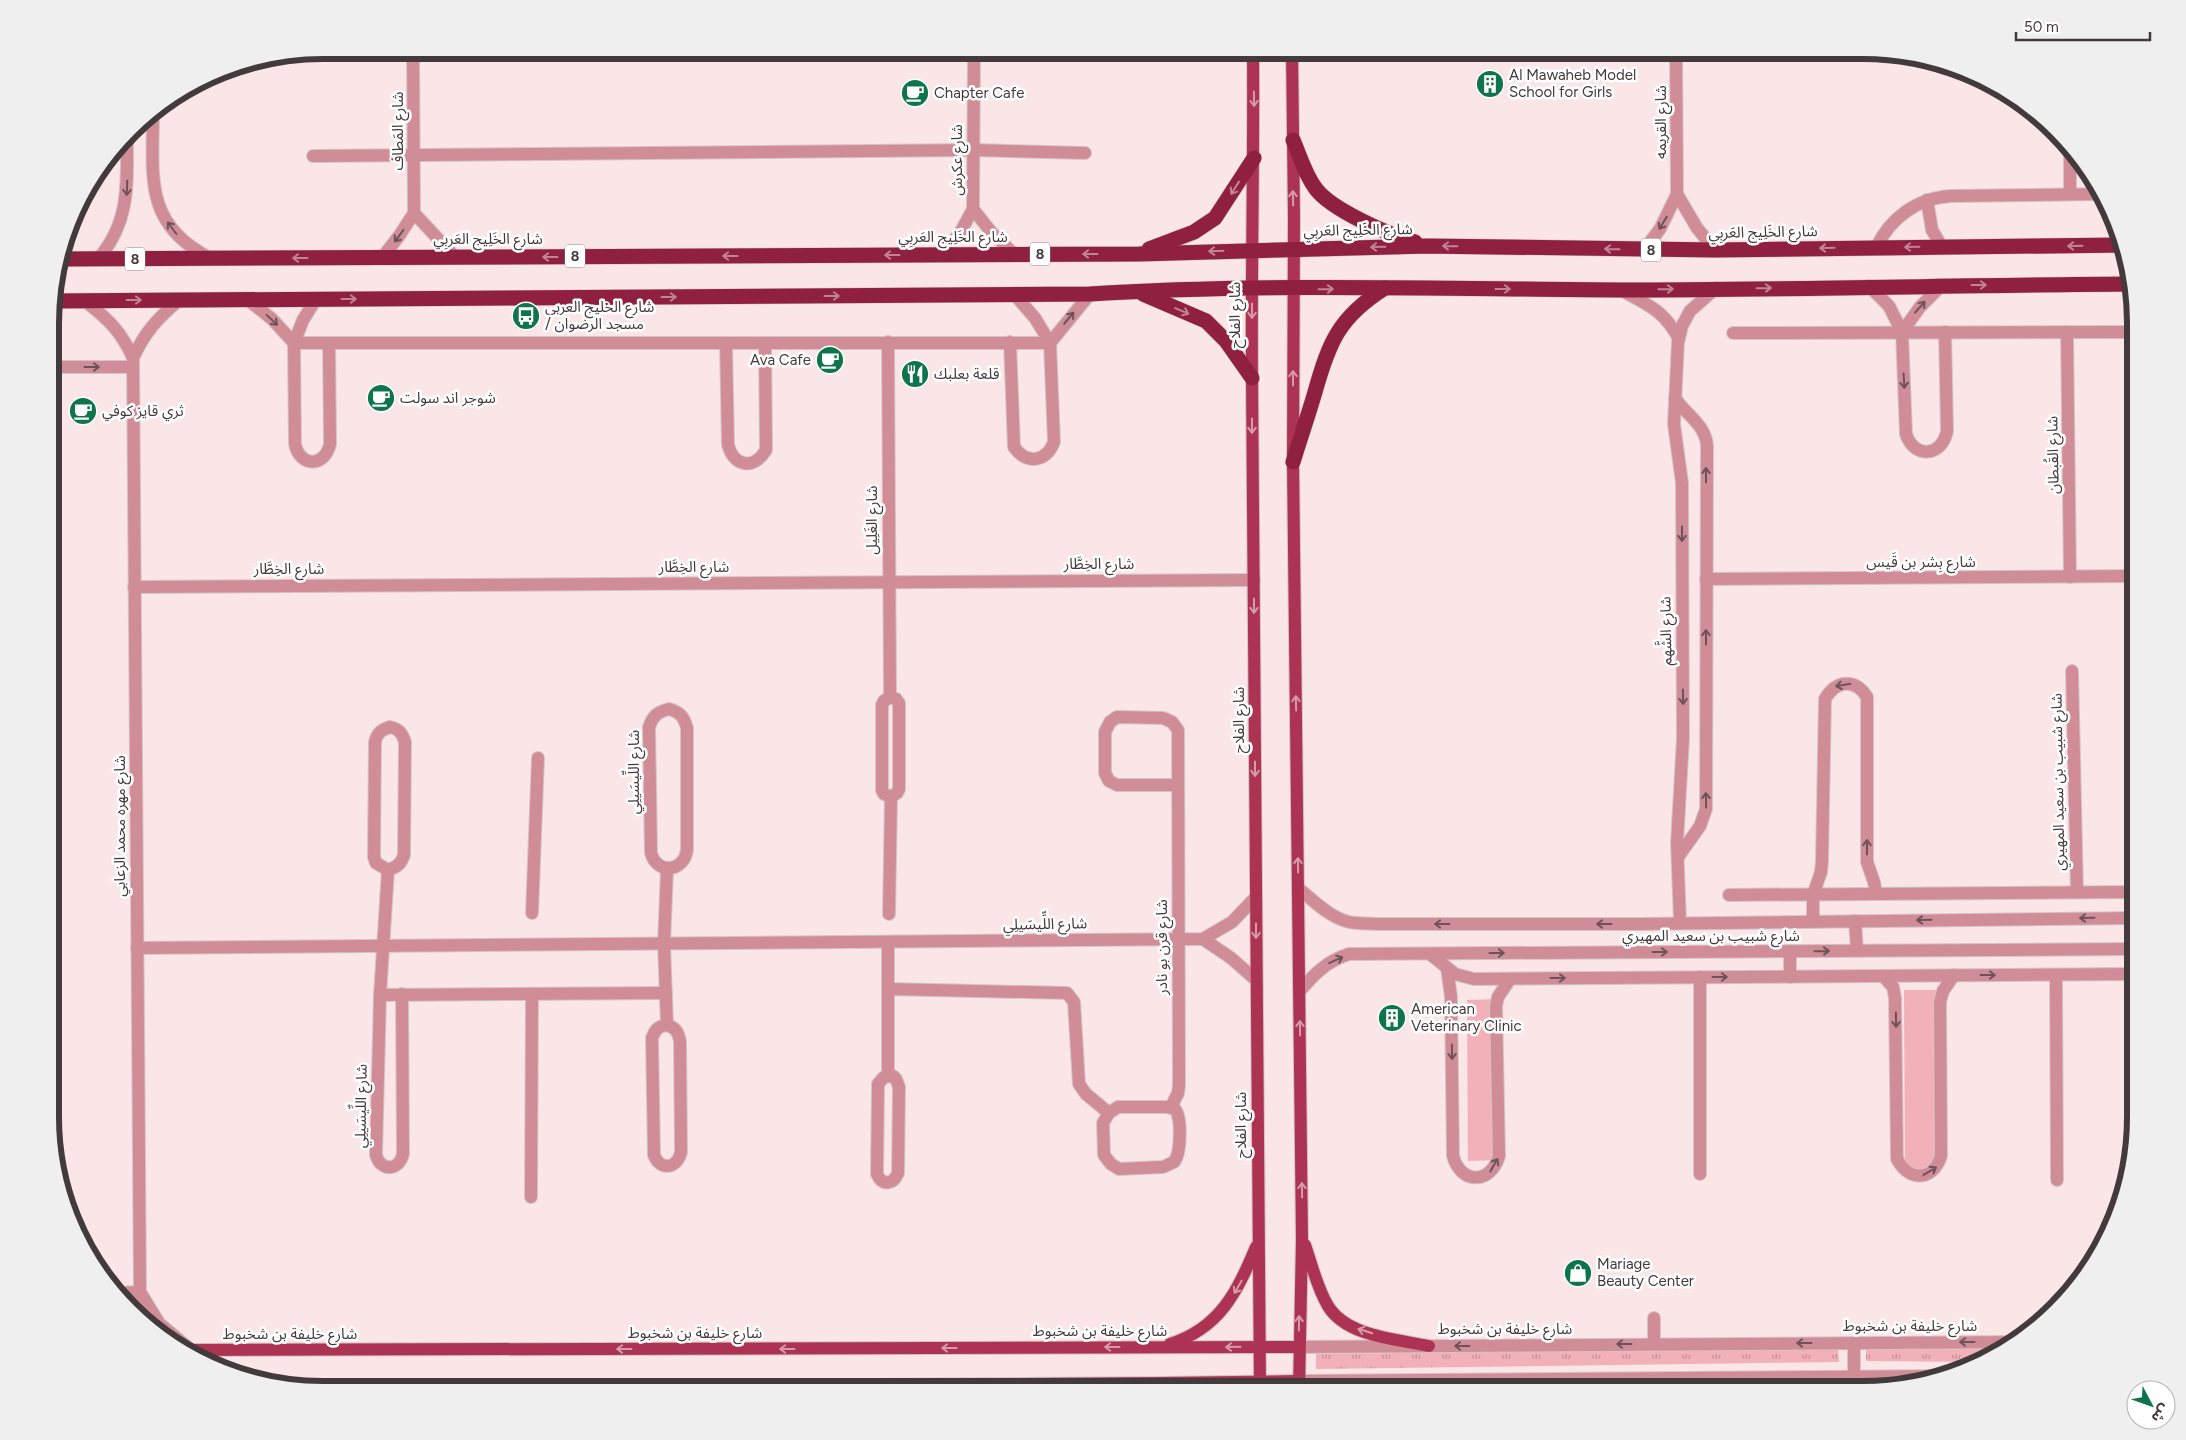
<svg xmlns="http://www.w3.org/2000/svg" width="2186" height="1440" font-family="Figtree,'Noto Sans Arabic',sans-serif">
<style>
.grass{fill:url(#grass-tufts)}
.park{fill:#f2b0b9}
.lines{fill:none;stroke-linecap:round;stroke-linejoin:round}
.minor-casing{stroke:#d5c3c5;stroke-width:14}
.major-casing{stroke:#d5c3c5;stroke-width:14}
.highway-casing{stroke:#d5c3c5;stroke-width:16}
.minor{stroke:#d08d97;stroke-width:12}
.major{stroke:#ac3452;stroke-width:12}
.highway{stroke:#8f203f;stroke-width:15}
.oneway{stroke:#d69aa8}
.oneway2{stroke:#6d5357}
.oneway3{stroke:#c18495}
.labels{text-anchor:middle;stroke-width:5;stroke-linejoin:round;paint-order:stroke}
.shield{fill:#fff;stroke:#7b7576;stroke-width:1}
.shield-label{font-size:14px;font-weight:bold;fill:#433a3b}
.poi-label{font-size:15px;fill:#433a3b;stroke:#fff;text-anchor:start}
.street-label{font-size:15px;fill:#433a3b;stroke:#fff}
.rim{fill:none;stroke:#433a3b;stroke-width:6}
</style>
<defs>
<pattern id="grass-tufts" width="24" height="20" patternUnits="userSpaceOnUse" patternTransform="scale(1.25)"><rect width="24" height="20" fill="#f2b0b9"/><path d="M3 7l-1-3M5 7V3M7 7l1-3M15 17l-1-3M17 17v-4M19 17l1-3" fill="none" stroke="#c69098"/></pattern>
</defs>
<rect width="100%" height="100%" fill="#fae5e7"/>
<g class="grass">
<polygon points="1866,1347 2008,1347 1999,1354 1979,1362 1866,1361"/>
<polygon points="1838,1348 1839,1362 1316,1369 1316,1354"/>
</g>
<g class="park">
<polygon points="1904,990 1937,990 1941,1163 1922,1171 1905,1168"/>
<polygon points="1500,999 1501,1160 1468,1161 1467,1000"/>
</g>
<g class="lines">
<defs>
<g id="minor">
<path d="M153 112C153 176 143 224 210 258"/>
<polyline points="2070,145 2070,194"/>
<polyline points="313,156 973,150 1085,153"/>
<polyline points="1677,194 1697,228 1715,250"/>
<polyline points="1927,200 1932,230 1942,247"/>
<polyline points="973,209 992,233 1014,254"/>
<polyline points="414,213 455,257"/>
<path d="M1876 248C1890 218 1917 198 1951 196L2102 194"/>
<polyline points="1644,250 1660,229 1677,194 1676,50"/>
<polyline points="941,255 960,233 973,209 974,50"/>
<polyline points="382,258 399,236 414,213 413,50"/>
<path d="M98 259C130 222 127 185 127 139"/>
<path d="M1869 286 1889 306 1902 332 1906 434C1914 459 1942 457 1947 431L1945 332"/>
<path d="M1621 290C1648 305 1664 310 1679 339"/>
<polyline points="247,299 272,319 294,343"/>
<path d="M316 299 303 320 294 343 295 444C300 468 325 467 330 444L329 343"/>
<path d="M85 301C108 319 121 331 133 358L140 1292 135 1312"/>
<polyline points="1902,332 1920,307 1942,285"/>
<polyline points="2067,332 2070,577"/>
<polyline points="1733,333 2135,332"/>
<polyline points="888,342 890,697"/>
<path d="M1010 342 1014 447C1027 465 1046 462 1054 442L1050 343 1035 318 1014 294"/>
<polyline points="294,343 1050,343"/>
<path d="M726 343 728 445C734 467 754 470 766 450L765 343"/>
<polyline points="1050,343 1090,294"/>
<path d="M133 358C145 332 157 319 179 300"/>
<polyline points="52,367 133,367"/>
<path d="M1675 398C1686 415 1706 425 1707 446L1706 809 1700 826 1678 857"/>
<polyline points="1706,579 2135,576"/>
<polyline points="134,587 1254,580"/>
<polyline points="2072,671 2077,892"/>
<polygon points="890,697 896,699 899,703 899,789 897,793 891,797 884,794 882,790 882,705 884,701"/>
<path d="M669 709C680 712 684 717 687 728V850C684 872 657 875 651 853L649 727C653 716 657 712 669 709Z"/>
<path d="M390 727C399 729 402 733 405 742L404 855C401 864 397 867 388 870L376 863 374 857 375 742C377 733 381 730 390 727Z"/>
<polyline points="667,869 664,944 667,1025"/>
<path d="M388 870 380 995 376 1155C381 1172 399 1171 403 1154L402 994"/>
<path d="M1298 888C1314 901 1329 917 1349 922 1357 924 1368 923 1377 924H1641L2135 918"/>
<polyline points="1729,895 2135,892"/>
<polyline points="532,913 538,758"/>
<polyline points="889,914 891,797"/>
<path d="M1813 921V895L1821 872 1822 861 1825 699C1836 680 1855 678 1867 697V862L1874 882 1876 894"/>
<polyline points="1855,921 1857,950"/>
<polyline points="1680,922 1677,843 1683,738 1682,483 1674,424 1678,342 1682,326 1690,311 1716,288"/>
<polyline points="1203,939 1231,958 1256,980"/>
<polyline points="888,942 888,1076"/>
<polyline points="137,948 1203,939 1232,922 1256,897"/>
<polyline points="1790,951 1790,977"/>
<polyline points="1430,954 1455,974 1474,979 2135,974"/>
<path d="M1447 968 1451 997 1453 1156C1461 1185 1491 1184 1499 1156L1496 1006 1498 997 1510 979"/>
<polyline points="2056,975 2057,1180"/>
<path d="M1883 976 1893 987 1895 998 1897 1159C1909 1182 1933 1181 1941 1156L1940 1002 1943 991 1954 975"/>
<polyline points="1700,977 1700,1174"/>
<polyline points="888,989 1067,993 1074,1002 1079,1084 1086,1094 1109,1113"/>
<path d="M1300 991C1314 974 1327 961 1349 954L2135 949"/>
<polyline points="380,995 666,993"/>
<path d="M667 1025C676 1028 678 1032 680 1041L681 1152C677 1169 660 1171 654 1155L652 1038C655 1030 658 1026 667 1025Z"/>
<path d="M893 1076 896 1079 899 1087 898 1173C893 1185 882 1186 877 1174L878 1088V1084L884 1077Z"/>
<path d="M1118 1107H1166L1175 1109C1182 1118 1181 1153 1174 1162L1163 1167 1119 1169 1111 1164 1104 1155 1103 1123 1109 1113Z"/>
<polyline points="1171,1107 1178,1093 1179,1085 1178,730 1172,722 1163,718 1117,717 1110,722 1105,732 1105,773 1109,781 1117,785 1177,785"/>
<polyline points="531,1197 532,994"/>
<polyline points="140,1292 159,1323 191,1350"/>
<polyline points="115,1293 140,1292"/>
<polyline points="1654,1318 1654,1344"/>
<polyline points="1854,1343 1854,1389"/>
<polyline points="1299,1347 2016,1342"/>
<polyline points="1299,1381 1944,1376"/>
</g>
<g id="major">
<path d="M1253 50C1254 159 1251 268 1252 378L1260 1390"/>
<polyline points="1292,50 1294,218 1293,462 1302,1239 1299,1390"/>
<path d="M1305 1245C1312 1265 1317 1288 1328 1306 1347 1337 1397 1339 1429 1346"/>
<path d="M1170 1344C1220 1328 1237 1292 1256 1247"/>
<polyline points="185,1350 1299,1347"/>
<polyline points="314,1389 1159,1383 1299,1381"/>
</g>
<g id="highway">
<path d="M1293 140C1300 156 1305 175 1316 189 1332 210 1389 235 1415 242"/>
<polyline points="1149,249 1194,232 1215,218 1254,158"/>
<polyline points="61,259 1139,254 1427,246 1715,250 2124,245"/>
<polyline points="1143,294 1206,321 1226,341 1252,378"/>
<path d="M52 301 1090 294C1266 283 1443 289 1619 290 1790 290 1961 285 2132 284"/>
<path d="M1293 462C1300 439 1308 416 1315 392 1329 342 1339 317 1385 288"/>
</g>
</defs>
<use href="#minor" class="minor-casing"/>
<use href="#major" class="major-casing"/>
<use href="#highway" class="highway-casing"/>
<use href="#minor" class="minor"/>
<use href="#major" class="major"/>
<use href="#highway" class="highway"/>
</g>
<defs><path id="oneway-shaft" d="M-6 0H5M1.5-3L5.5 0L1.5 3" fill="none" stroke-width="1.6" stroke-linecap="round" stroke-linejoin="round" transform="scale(1.25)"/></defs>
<g class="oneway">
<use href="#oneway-shaft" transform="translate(1254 99) rotate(89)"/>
<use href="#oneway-shaft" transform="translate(1293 198) rotate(-91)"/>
<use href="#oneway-shaft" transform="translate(1252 311) rotate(90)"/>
<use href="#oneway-shaft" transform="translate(1293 378) rotate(-90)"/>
<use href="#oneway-shaft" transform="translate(1252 426) rotate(90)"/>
<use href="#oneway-shaft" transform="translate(1254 606) rotate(90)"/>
<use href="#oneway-shaft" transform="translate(1296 703) rotate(-91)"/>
<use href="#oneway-shaft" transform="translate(1255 769) rotate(90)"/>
<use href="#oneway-shaft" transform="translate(1298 865) rotate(-91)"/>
<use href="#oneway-shaft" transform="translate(1256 931) rotate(90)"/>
<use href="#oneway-shaft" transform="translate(1300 1028) rotate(-91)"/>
<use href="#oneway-shaft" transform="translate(1302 1190) rotate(-91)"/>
<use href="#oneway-shaft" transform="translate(1238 1287) rotate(120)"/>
<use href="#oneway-shaft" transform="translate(1299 1323) rotate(-89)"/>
<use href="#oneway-shaft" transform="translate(1365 1331) rotate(-162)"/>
<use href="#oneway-shaft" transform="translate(1112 1347) rotate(180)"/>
<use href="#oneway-shaft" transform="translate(1233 1347) rotate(179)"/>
<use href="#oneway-shaft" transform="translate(949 1348) rotate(180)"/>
<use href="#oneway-shaft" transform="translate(624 1349) rotate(180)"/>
<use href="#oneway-shaft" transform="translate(787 1349) rotate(180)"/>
</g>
<g class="oneway2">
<use href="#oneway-shaft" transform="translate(127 188) rotate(92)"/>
<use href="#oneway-shaft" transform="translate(1663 223) rotate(121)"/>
<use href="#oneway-shaft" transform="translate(172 228) rotate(-127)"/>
<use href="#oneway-shaft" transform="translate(399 236) rotate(126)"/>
<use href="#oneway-shaft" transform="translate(1920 307) rotate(-49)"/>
<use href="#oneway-shaft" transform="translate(1069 318) rotate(-50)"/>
<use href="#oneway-shaft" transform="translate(272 320) rotate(43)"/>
<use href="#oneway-shaft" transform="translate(92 367)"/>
<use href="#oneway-shaft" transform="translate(1904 381) rotate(87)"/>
<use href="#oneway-shaft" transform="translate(1706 475) rotate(-90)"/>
<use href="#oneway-shaft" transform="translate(1682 534) rotate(90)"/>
<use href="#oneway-shaft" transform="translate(1706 637) rotate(-90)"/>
<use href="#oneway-shaft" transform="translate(1843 685) rotate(171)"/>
<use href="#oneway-shaft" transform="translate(1683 697) rotate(89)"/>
<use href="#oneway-shaft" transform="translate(1706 800) rotate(-91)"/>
<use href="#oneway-shaft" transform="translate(1867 847) rotate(-90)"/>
<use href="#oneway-shaft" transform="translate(2087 918) rotate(179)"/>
<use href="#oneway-shaft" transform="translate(1924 920) rotate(179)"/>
<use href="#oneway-shaft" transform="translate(1442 924) rotate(180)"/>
<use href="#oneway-shaft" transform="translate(1604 924) rotate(180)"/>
<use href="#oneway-shaft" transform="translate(1822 951) rotate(-1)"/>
<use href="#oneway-shaft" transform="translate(1660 952)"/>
<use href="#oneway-shaft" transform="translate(1497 953)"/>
<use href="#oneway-shaft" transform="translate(1336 960) rotate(-24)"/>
<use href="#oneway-shaft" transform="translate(1988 975)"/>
<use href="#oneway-shaft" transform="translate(1720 977)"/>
<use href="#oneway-shaft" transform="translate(1558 978)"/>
<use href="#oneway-shaft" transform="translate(1896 1020) rotate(89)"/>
<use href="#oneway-shaft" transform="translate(1452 1052) rotate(89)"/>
<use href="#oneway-shaft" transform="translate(1494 1165) rotate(-60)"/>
<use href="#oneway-shaft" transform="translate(1930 1171) rotate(-31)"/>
<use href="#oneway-shaft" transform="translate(1967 1342) rotate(180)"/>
<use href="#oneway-shaft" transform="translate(1804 1343) rotate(180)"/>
<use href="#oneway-shaft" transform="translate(1624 1344) rotate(180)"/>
<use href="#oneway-shaft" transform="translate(1462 1346) rotate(180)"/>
</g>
<g class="oneway3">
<use href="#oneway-shaft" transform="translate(1235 188) rotate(122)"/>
<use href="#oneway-shaft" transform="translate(1450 246) rotate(-179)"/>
<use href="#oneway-shaft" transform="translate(2075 246) rotate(179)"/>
<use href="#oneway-shaft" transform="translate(1378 247) rotate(179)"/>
<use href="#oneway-shaft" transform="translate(1912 247) rotate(179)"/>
<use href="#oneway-shaft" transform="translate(1827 248) rotate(179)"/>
<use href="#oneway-shaft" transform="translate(1612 249) rotate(-179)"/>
<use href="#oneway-shaft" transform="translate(1216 251) rotate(178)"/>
<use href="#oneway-shaft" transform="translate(1090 254) rotate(180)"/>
<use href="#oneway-shaft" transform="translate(892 255) rotate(180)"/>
<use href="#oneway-shaft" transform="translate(730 256) rotate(180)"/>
<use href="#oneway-shaft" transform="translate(550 257) rotate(180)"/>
<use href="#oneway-shaft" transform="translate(300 258) rotate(180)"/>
<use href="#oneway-shaft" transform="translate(1979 285)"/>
<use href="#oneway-shaft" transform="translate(1764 288) rotate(-1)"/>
<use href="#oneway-shaft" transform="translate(1326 289) rotate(-1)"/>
<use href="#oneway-shaft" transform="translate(1503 289)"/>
<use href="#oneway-shaft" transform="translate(1666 289) rotate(-1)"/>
<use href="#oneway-shaft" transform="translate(832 296)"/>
<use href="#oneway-shaft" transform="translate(669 297)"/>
<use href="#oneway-shaft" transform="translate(349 299)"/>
<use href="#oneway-shaft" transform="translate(134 300)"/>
<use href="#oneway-shaft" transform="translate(1182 311) rotate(23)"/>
</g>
<defs>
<symbol id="building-disc" viewBox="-11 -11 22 22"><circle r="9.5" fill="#0e744b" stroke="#fff"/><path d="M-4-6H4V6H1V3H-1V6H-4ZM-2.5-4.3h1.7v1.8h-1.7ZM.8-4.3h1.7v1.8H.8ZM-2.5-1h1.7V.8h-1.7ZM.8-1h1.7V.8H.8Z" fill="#fff"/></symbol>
<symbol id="cafe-disc" viewBox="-11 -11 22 22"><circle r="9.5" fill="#0e744b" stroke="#fff"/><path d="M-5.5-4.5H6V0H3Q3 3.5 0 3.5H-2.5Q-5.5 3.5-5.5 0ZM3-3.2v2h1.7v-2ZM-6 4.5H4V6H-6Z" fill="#fff"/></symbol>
<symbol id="bus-disc" viewBox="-11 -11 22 22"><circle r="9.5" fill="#0e744b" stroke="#fff"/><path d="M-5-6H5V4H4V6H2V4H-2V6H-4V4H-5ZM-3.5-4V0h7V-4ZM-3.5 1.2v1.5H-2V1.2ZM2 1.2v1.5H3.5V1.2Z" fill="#fff"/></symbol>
<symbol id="restaurant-disc" viewBox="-11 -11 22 22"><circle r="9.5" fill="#0e744b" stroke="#fff"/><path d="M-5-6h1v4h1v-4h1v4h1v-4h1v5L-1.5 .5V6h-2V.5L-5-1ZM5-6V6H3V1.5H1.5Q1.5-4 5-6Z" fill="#fff"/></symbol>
<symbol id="shop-disc" viewBox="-11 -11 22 22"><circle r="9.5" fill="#0e744b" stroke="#fff"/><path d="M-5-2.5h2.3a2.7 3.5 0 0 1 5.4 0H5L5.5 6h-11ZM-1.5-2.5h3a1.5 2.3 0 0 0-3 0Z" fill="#fff"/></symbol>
</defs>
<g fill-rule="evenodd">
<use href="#building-disc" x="1474" y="68" width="32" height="32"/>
<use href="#cafe-disc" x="899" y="77" width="32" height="32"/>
<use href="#bus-disc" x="510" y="300" width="32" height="32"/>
<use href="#cafe-disc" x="814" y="344" width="32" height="32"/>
<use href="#restaurant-disc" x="899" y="358" width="32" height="32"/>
<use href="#cafe-disc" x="365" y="382" width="32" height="32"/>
<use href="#cafe-disc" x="67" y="395" width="32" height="32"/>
<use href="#building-disc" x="1376" y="1002" width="32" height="32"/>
<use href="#shop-disc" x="1562" y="1257" width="32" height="32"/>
</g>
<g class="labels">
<g class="shield">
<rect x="1641" y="238.5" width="20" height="23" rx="4"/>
<rect x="1030" y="242.5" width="20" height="23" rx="4"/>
<rect x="565" y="244.5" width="20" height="23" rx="4"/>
<rect x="125" y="247.5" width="20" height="23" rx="4"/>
</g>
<g class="shield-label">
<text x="1651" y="255">8</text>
<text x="1040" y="259">8</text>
<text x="575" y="261">8</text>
<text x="135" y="264">8</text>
</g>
<g class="poi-label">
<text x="1509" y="80">Al Mawaheb Model<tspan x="1509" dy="17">School for Girls</tspan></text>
<text x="934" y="98">Chapter Cafe</text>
<text x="545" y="312">شارع الخليج العربي<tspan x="545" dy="17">/ مسجد الرضوان</tspan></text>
<text x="811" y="365" text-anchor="end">Ava Cafe</text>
<text x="934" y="379">قلعة بعلبك</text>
<text x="400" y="403">شوجر اند سولت</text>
<text x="102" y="416">ثري قايز كوفي</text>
<text x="1411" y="1014">American<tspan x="1411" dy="17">Veterinary Clinic</tspan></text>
<text x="1597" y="1269">Mariage<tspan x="1597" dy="17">Beauty Center</tspan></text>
</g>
<g class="street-label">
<text transform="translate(1661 122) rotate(-90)" y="5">شارع القريمه</text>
<text transform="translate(398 131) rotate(-90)" y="5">شارع المَطاف</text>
<text transform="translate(957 160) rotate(-90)" y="5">شارع عكرش</text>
<text transform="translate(1358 230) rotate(-1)" y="5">شارع الخَلِيج العَربِي</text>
<text transform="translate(1763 232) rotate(-1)" y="5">شارع الخَلِيج العَربِي</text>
<text x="953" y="242">شارع الخَلِيج العَربِي</text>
<text x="488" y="244">شارع الخَلِيج العَربِي</text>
<text transform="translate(1235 315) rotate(-90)" y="5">شارع الفلاح</text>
<text transform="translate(2053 455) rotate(-91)" y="5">شارع القُبطان</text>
<text transform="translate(872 520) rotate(-90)" y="5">شارع الغَلِيل</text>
<text x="1921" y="567">شارع بِشر بن قَيس</text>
<text x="1099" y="569">شارع الخِطَّار</text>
<text x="694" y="572">شارع الخِطَّار</text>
<text x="289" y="574">شارع الخِطَّار</text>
<text transform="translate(1666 631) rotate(-91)" y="5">شارع الشَّهم</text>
<text transform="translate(1239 720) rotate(-90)" y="5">شارع الفلاح</text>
<text transform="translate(634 772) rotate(-90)" y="5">شارع اللِّيسَيلِي</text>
<text transform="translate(2058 782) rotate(-91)" y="5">شارع شبيب بن سعيد المهيري</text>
<text transform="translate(120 826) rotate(-90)" y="5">شارع مهره محمد الزعابي</text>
<text transform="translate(1045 924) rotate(-1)" y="5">شارع اللِّيسَيلِي</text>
<text x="1711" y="941">شارع شبيب بن سعيد المهيري</text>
<text transform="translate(1162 947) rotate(-90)" y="5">شارع قرن بو نادر</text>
<text transform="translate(361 1106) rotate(-89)" y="5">شارع اللِّيسَيلِي</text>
<text transform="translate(1241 1125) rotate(-90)" y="5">شارع الفلاح</text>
<text x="1910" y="1331">شارع خليفة بن شخبوط</text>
<text x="1505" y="1334">شارع خليفة بن شخبوط</text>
<text x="1100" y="1336">شارع خليفة بن شخبوط</text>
<text x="695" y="1338">شارع خليفة بن شخبوط</text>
<text x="290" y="1339">شارع خليفة بن شخبوط</text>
</g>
</g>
<path d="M0 0H2186V1440H0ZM323 59H1863A264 264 0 0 1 2127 323V1117A264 264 0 0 1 1863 1381H323A264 264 0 0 1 59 1117V323A264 264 0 0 1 323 59Z" fill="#f0efef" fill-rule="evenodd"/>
<path class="rim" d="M323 59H1863A264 264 0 0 1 2127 323V1117A264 264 0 0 1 1863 1381H323A264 264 0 0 1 59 1117V323A264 264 0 0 1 323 59Z"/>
<g transform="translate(2151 1405) rotate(131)"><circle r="24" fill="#ffffff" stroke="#b4b0b1"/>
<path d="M0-4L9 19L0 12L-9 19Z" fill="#0e744b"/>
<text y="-8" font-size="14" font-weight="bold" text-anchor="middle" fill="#433a3b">ش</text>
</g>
<path d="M2016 32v8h134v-8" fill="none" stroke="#433a3b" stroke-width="2.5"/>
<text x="2024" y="32" font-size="15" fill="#433a3b" stroke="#ffffff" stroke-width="4" paint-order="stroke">50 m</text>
</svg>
